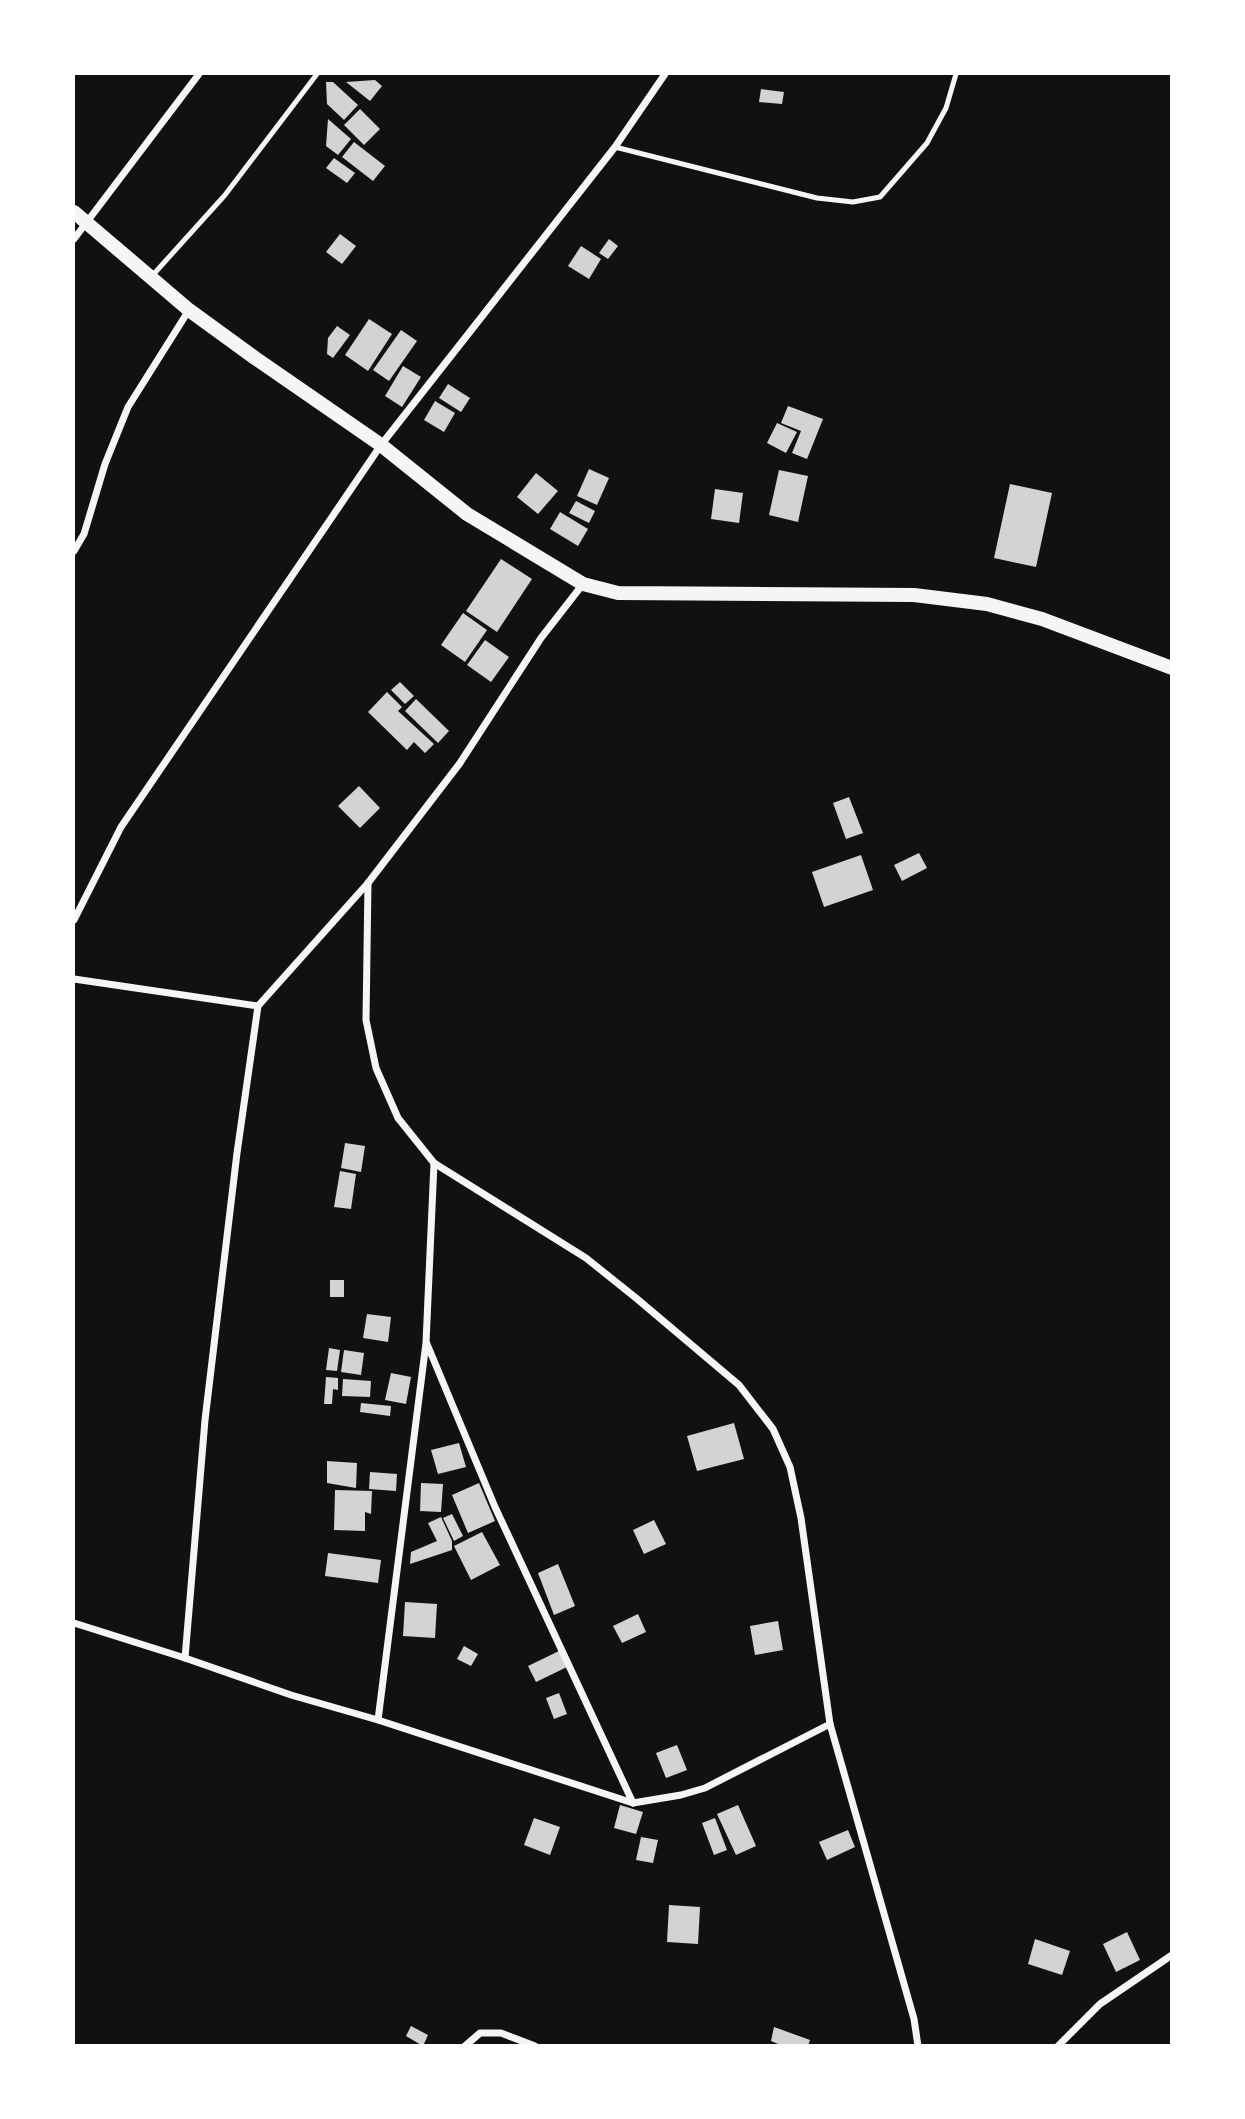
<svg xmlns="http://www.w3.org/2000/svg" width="1245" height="2119" font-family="'Public Sans',sans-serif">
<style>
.building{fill:#d3d3d3}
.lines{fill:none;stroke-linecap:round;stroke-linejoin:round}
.service{stroke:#f5f5f5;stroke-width:5}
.minor{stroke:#f5f5f5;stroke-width:7}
.secondary{stroke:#f5f5f5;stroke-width:14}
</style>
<rect width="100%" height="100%" fill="#111"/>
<g class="building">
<polygon points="375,80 382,86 370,101 346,82"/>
<polygon points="326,82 333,82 358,105 344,120 327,104"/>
<polygon points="761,89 784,92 782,104 759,102"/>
<polygon points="360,109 380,129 364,145 344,125"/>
<polygon points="328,119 351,139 338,155 326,146"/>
<polygon points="354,142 385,166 373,181 342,157"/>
<polygon points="334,158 355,173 347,183 326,168"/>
<polygon points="340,234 356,246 342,264 326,252"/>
<polygon points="609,239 618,246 608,259 599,253"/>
<polygon points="581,246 601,259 589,279 568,266"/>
<polygon points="369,319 392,334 368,371 345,355"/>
<polygon points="337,326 350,335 333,358 327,354 328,338"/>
<polygon points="401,330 417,341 389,381 373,370"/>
<polygon points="403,366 421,377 402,407 385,396"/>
<polygon points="448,384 470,398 461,412 439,398"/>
<polygon points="435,401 455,413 444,432 424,420"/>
<polygon points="788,406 823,419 807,459 792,453 801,431 781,423"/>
<polygon points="777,423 797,432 786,453 767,443"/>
<polygon points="589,469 609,478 597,505 577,496"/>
<polygon points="779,470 808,476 798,522 769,515"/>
<polygon points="536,473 558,491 538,514 517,497"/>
<polygon points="1010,484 1052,493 1036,567 994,558"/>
<polygon points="715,489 743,493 739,523 711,519"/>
<polygon points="576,501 595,511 589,523 569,513"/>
<polygon points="560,512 588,529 578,546 550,529"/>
<polygon points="501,559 532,579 497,632 466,611"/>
<polygon points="463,613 487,630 465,662 441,645"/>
<polygon points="485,640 509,657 491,682 467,665"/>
<polygon points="400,682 414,696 405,704 391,690"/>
<polygon points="387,692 402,707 398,711 434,744 425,753 414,742 407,750 368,712"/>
<polygon points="416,699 449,731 438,743 405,711"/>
<polygon points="359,786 380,808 360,828 338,806"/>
<polygon points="849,797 863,833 846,839 833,803"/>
<polygon points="919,853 927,868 902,881 894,865"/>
<polygon points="861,855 873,890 824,907 812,872"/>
<polygon points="345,1143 365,1146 361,1172 341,1168"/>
<polygon points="340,1171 356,1174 351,1209 334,1207"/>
<rect x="330" y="1280" width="14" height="17"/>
<polygon points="367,1314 391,1317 388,1342 363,1338"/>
<polygon points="329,1348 340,1350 337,1371 326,1370"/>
<polygon points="344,1350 364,1353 361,1375 341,1372"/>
<polygon points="391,1373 411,1377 406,1404 385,1400"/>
<polygon points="326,1377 338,1378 338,1390 333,1389 332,1404 324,1404"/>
<polygon points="343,1379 371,1381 370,1397 342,1396"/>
<polygon points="361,1403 391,1406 390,1416 360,1412"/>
<polygon points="734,1423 744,1459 697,1471 687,1436"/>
<polygon points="459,1443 466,1467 438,1474 431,1450"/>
<polygon points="327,1461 357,1463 356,1488 327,1483"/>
<polygon points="370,1472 397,1474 396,1491 369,1489"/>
<polygon points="421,1483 443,1484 441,1512 420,1511"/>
<polygon points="479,1483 495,1521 468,1533 452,1495"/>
<polygon points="335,1490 372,1491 371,1514 365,1512 365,1531 334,1530"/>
<polygon points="452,1514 463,1536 454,1541 443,1518"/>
<polygon points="441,1517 452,1541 452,1550 410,1564 411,1552 437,1541 428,1523"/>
<polygon points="654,1520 666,1544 644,1554 633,1530"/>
<polygon points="482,1532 500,1565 471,1580 454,1546"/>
<polygon points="328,1553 381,1560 378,1583 325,1576"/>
<polygon points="558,1564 575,1606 554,1615 538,1573"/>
<polygon points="405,1602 437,1604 435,1638 403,1636"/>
<polygon points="638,1614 646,1632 622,1643 613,1626"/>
<polygon points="778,1621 783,1650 755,1655 750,1626"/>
<polygon points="464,1646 478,1654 471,1666 457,1659"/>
<polygon points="559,1651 567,1667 536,1682 528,1666"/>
<polygon points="559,1693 567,1714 554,1719 546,1698"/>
<polygon points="677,1745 687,1770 666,1778 656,1753"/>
<polygon points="620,1805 643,1812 636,1834 614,1828"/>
<polygon points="738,1805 756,1846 736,1855 717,1814"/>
<polygon points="534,1818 560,1827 550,1855 524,1845"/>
<polygon points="715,1818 727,1850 714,1855 702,1823"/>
<polygon points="848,1830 855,1847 827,1860 819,1842"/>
<polygon points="641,1837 658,1840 653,1863 636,1860"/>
<polygon points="669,1905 700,1907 698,1944 667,1942"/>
<polygon points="1127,1932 1140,1960 1116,1972 1103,1944"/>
<polygon points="1035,1939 1070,1951 1062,1975 1028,1964"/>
<polygon points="411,2026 428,2035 423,2046 406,2036"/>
<polygon points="774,2027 810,2040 808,2046 783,2046 771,2041"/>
</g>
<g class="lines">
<g class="service">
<polyline points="615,147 817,198 853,202 880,197 927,143 946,108 956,74"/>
<polyline points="151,277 225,195 317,74"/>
</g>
<g class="minor">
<polyline points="74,239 199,74"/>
<polyline points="74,551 84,534 105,464 128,407 189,310"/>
<polyline points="368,883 366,1020 376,1068 398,1118 434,1163 586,1258 636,1298 739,1385 773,1429 790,1467 801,1518 830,1724 914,2019 918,2046"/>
<polyline points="74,920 121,827 381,445 615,147 665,74"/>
<polyline points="74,979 258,1006"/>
<polyline points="427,1344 495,1507 633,1803"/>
<polyline points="74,1623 185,1658 291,1695 378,1720 633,1803 681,1795 705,1788 830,1724"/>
<polyline points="185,1658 205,1420 237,1153 258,1006 368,883 460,763 541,638 583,584"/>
<polyline points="378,1720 426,1343 434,1163"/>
<polyline points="465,2046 480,2033 501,2033 535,2046"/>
<polyline points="1058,2046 1100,2004 1172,1955"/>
</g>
<polyline class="secondary" points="74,212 189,310 255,358 381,445 467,514 583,584 618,593 914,595 987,604 1042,619 1172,668"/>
</g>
<rect width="1245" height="2119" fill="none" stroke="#ffffff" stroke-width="150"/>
</svg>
